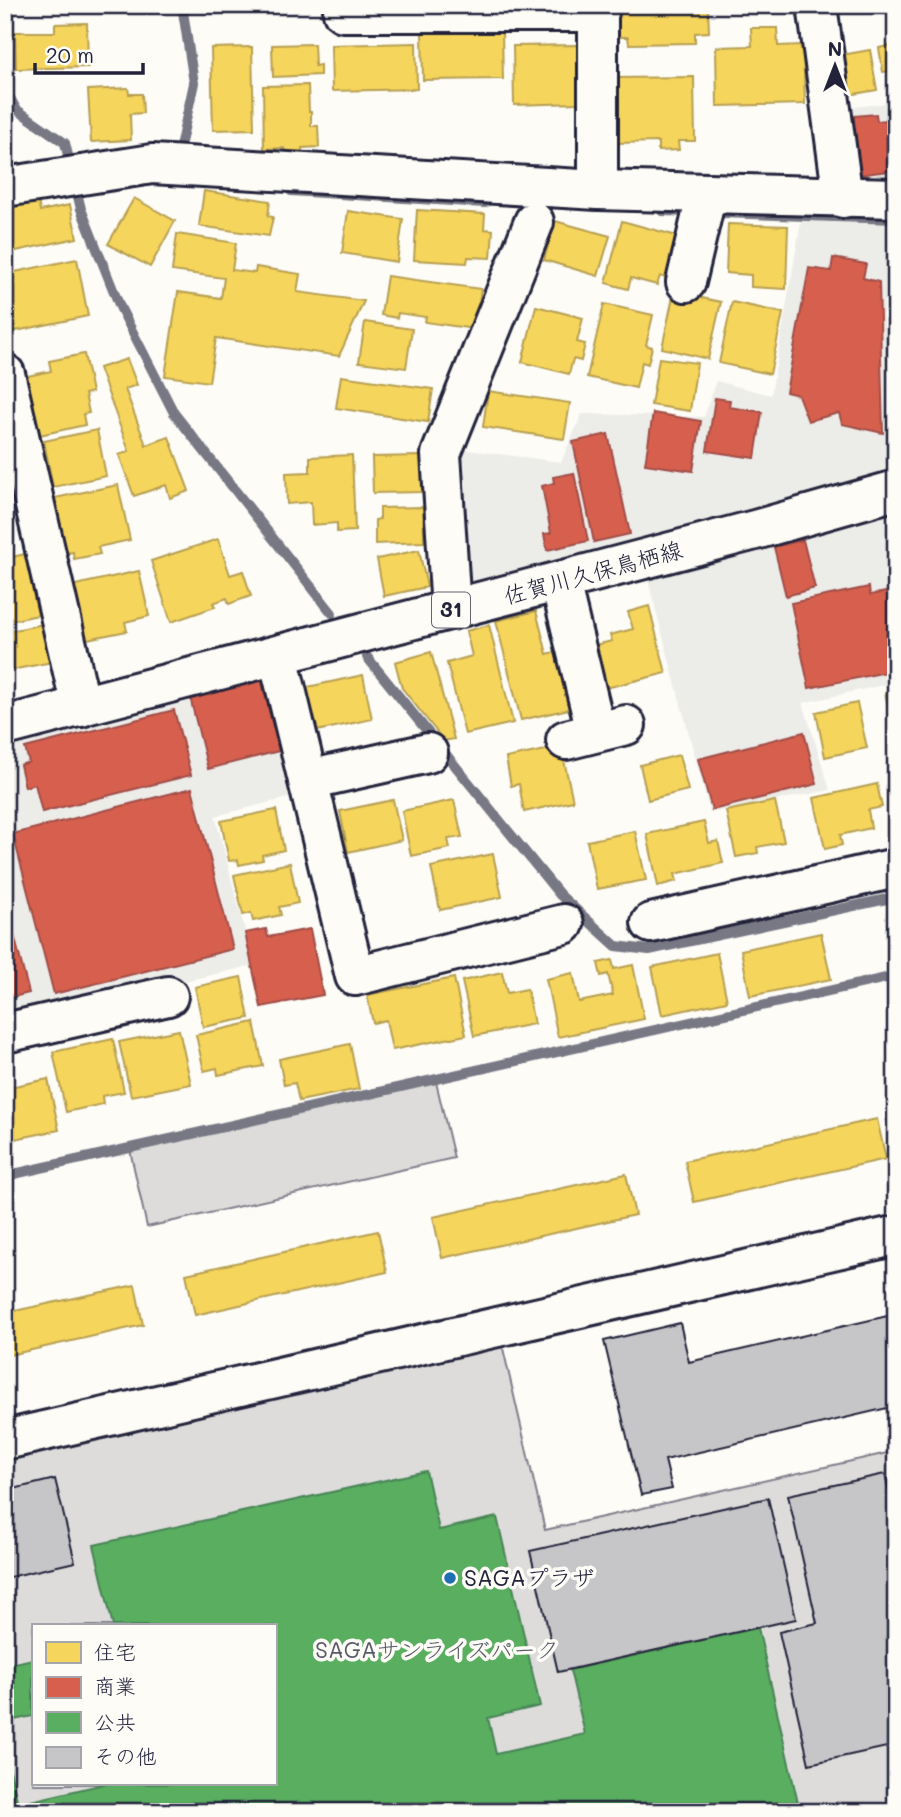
<svg xmlns="http://www.w3.org/2000/svg" width="901" height="1817" font-family="Mali,'Klee One',sans-serif">
<style>
.built{fill:#ecece9}
.green{fill:#dddcdb;stroke:#807f8b;stroke-width:2;fill-rule:evenodd}
.homes{fill:#f6d55c;stroke:#b69f52;stroke-width:2}
.shops{fill:#d6604d;stroke:#a04d48;stroke-width:2}
.public{fill:#5aae61;stroke:#498456;stroke-width:2}
.lines{fill:none;stroke-linecap:round;stroke-linejoin:round}
.stream{stroke:#787885;stroke-width:10}
.building{fill:#c6c6c8;stroke:#22223b;stroke-width:2}
.minor-casing{stroke:#22223b;stroke-width:44}
.major-casing{stroke:#22223b;stroke-width:44}
.minor{stroke:#fdfcf7;stroke-width:38}
.major{stroke:#fdfcf7;stroke-width:38}
.poi-dot{fill:#1f6fb2;stroke:#fdfcf7;stroke-width:2.5}
.labels{text-anchor:middle;stroke-width:7;stroke-linejoin:round;paint-order:stroke}
.shield{fill:#fdfcf7;stroke:#646373;stroke-width:2}
.shield-label{font-size:21px;font-weight:bold;fill:#22223b}
.street-label{font-size:23px;fill:#22223b;stroke:#fdfcf7}
.poi-label{font-size:23px;fill:#22223b;stroke:#fdfcf7;text-anchor:start}
.park-label{font-size:23px;fill:#5a5a6b;stroke:#fdfcf7}
</style>
<rect width="100%" height="100%" fill="#fdfcf7"/>
<filter id="ink" filterUnits="userSpaceOnUse"><feTurbulence type="fractalNoise" baseFrequency=".0143" numOctaves="2"/><feDisplacementMap in="SourceGraphic" scale="14" xChannelSelector="R" yChannelSelector="G"/><feConvolveMatrix kernelMatrix="1 2 1 2 8 2 1 2 1" color-interpolation-filters="sRGB"/></filter>
<g filter="url(#ink)">
<g class="built">
<polygon points="896,102 896,476 455,589 451,448 561,462 582,414 704,417 716,381 771,395 803,210 849,210 837,109"/>
<polygon points="896,513 896,682 803,703 830,790 710,813 647,577"/>
<polygon points="271,674 300,795 215,816 254,965 5,1023 5,743"/>
</g>
<g class="green">
<polygon points="436,1082 454,1158 147,1227 130,1150"/>
<path d="M502 1344 545 1530 896 1451V1812H5V1455ZM33 1626H275V1784H33Z"/>
</g>
<g class="homes">
<polygon points="615,5 708,5 709,32 695,33 695,43 629,44 628,37 615,37"/>
<polygon points="87,23 88,67 16,69 15,32 55,32 55,24"/>
<polygon points="751,28 777,28 778,46 803,45 805,104 717,106 716,47 752,46"/>
<polygon points="502,31 503,79 423,80 422,33"/>
<polygon points="416,43 417,89 332,91 331,45"/>
<polygon points="314,44 315,66 320,65 320,75 273,77 272,45"/>
<polygon points="896,44 896,80 893,80 891,71 883,72 879,48"/>
<polygon points="577,45 578,103 514,105 513,46"/>
<polygon points="252,47 254,129 213,130 211,48"/>
<polygon points="870,50 877,90 843,96 836,56"/>
<polygon points="694,77 695,141 678,141 679,150 658,151 658,142 617,143 616,78"/>
<polygon points="308,85 309,112 311,112 311,126 318,126 319,147 302,148 302,156 285,157 284,148 264,149 263,86"/>
<polygon points="128,88 129,94 142,94 143,113 130,114 131,140 91,142 88,90"/>
<polygon points="204,191 270,201 268,216 273,217 269,236 199,226"/>
<polygon points="134,198 175,221 150,267 108,244"/>
<polygon points="38,200 40,211 70,205 77,238 11,252 5,206"/>
<polygon points="417,210 485,214 484,229 493,230 491,258 468,257 467,263 414,260"/>
<polygon points="348,211 403,219 397,262 342,253"/>
<polygon points="555,221 610,236 598,276 544,260"/>
<polygon points="622,221 677,236 666,278 660,276 657,285 631,278 628,289 606,283"/>
<polygon points="728,224 788,226 786,289 751,287 751,275 726,273"/>
<polygon points="177,234 236,243 232,270 255,273 256,267 300,274 297,292 364,301 339,356 216,338 209,382 165,376 178,292 221,298 224,278 172,271"/>
<polygon points="77,259 88,316 11,332 5,305 5,274"/>
<polygon points="387,276 481,289 475,329 425,322 426,317 398,313 397,318 381,315"/>
<polygon points="674,292 721,302 708,359 662,348"/>
<polygon points="732,302 783,313 770,374 719,363"/>
<polygon points="604,304 653,315 646,345 652,347 648,364 642,362 636,388 587,377"/>
<polygon points="536,306 583,318 577,342 585,344 581,361 573,359 569,374 522,362"/>
<polygon points="365,322 412,329 406,368 359,362"/>
<polygon points="84,354 92,392 85,394 89,413 83,414 85,425 35,436 23,377 51,371 49,361"/>
<polygon points="659,358 697,363 690,411 651,405"/>
<polygon points="127,359 137,385 125,389 146,445 169,437 189,491 170,498 166,485 134,496 119,455 129,451 99,368"/>
<polygon points="341,376 433,389 428,422 336,408"/>
<polygon points="488,391 570,403 564,439 483,427"/>
<polygon points="97,430 106,476 53,487 44,441"/>
<polygon points="352,455 355,531 337,532 337,523 312,525 311,502 287,504 286,473 310,472 310,457"/>
<polygon points="421,456 423,492 373,493 372,457"/>
<polygon points="5,466 12,500 5,501"/>
<polygon points="118,485 130,540 98,547 100,554 74,559 73,552 62,554 50,499"/>
<polygon points="423,507 424,542 375,544 375,520 380,519 380,508"/>
<polygon points="218,539 230,575 243,571 251,596 229,604 227,598 213,603 215,607 171,622 151,561"/>
<polygon points="10,548 12,557 25,554 38,615 10,621 8,613 5,613 5,549"/>
<polygon points="419,550 427,587 384,596 377,559"/>
<polygon points="139,571 149,616 125,622 127,631 82,640 71,586"/>
<polygon points="649,606 666,673 602,689 591,646 612,641 610,635 633,629 628,612"/>
<polygon points="536,611 547,654 555,652 569,709 521,720 496,621"/>
<polygon points="44,624 52,662 11,670 5,632"/>
<polygon points="489,625 513,723 465,734 447,663 472,656 466,631"/>
<polygon points="431,652 454,739 444,741 402,688 395,662"/>
<polygon points="363,675 372,719 312,732 303,688"/>
<polygon points="896,691 896,739 885,693"/>
<polygon points="857,703 867,748 825,757 816,712"/>
<polygon points="561,747 573,801 524,812 519,784 511,786 506,758"/>
<polygon points="679,755 688,790 648,800 640,765"/>
<polygon points="877,784 882,807 868,810 871,828 840,835 842,845 825,849 814,798"/>
<polygon points="393,800 402,840 348,852 340,811"/>
<polygon points="454,800 462,837 448,839 450,848 411,856 402,811"/>
<polygon points="775,801 784,842 757,847 758,853 736,857 726,811"/>
<polygon points="276,810 284,850 262,855 263,860 239,865 238,860 229,861 221,821"/>
<polygon points="704,822 709,843 718,841 723,863 675,874 677,881 658,886 647,834"/>
<polygon points="635,831 646,880 597,889 587,841"/>
<polygon points="493,854 502,897 440,910 431,867"/>
<polygon points="290,863 298,903 279,907 281,915 253,921 251,913 243,915 234,875"/>
<polygon points="821,933 831,979 750,996 741,950"/>
<polygon points="717,953 727,1001 662,1015 652,967"/>
<polygon points="612,960 614,969 633,965 644,1019 558,1037 546,979 573,973 579,1002 613,995 608,974 601,976 598,963"/>
<polygon points="502,972 507,993 527,989 534,1024 474,1036 462,981"/>
<polygon points="241,977 249,1018 203,1027 195,987"/>
<polygon points="454,978 466,1035 392,1050 386,1020 373,1023 367,995"/>
<polygon points="254,1022 263,1066 218,1075 217,1068 204,1071 196,1035"/>
<polygon points="179,1030 191,1084 131,1096 119,1042"/>
<polygon points="113,1039 124,1092 102,1096 103,1104 66,1112 53,1052"/>
<polygon points="350,1044 359,1089 299,1101 295,1083 284,1085 279,1059"/>
<polygon points="48,1079 59,1130 5,1141 5,1088"/>
<polygon points="877,1119 886,1159 694,1202 685,1161"/>
<polygon points="626,1174 635,1215 442,1258 433,1217"/>
<polygon points="378,1231 387,1272 195,1315 186,1274"/>
<polygon points="135,1285 143,1325 5,1356 5,1313"/>
</g>
<g class="shops">
<polygon points="876,114 877,121 896,119 896,170 850,176 843,117"/>
<polygon points="893,230 896,230 896,319 890,319 888,279 895,279"/>
<polygon points="833,258 866,264 863,278 879,282 883,433 842,424 839,413 808,421 798,395 786,392 809,268 831,271"/>
<polygon points="889,330 896,330 896,394 892,394"/>
<polygon points="715,398 730,400 729,407 762,412 755,458 707,451"/>
<polygon points="653,413 701,421 693,471 645,464"/>
<polygon points="608,434 630,534 594,542 573,442"/>
<polygon points="574,473 588,541 547,550 544,534 551,533 542,486 554,483 553,477"/>
<polygon points="803,540 815,588 786,596 774,547"/>
<polygon points="869,587 870,595 896,590 896,670 809,688 791,603"/>
<polygon points="261,679 279,751 208,769 190,697"/>
<polygon points="174,710 191,775 42,812 35,784 25,787 20,765 29,762 25,748"/>
<polygon points="804,732 817,784 712,810 698,759"/>
<polygon points="192,788 233,949 54,994 13,834"/>
<polygon points="5,900 29,993 5,999"/>
<polygon points="266,929 268,937 310,929 323,995 261,1007 245,933"/>
</g>
<g class="public">
<polygon points="426,1471 439,1530 497,1517 540,1706 488,1718 496,1754 585,1734 570,1670 758,1628 800,1812 5,1812 5,1749 18,1804 104,1784 275,1784 275,1626 113,1626 94,1545"/>
<polygon points="33,1659 33,1716 5,1722 5,1665"/>
</g>
<g class="lines">
<g class="stream">
<polyline points="5,89 16,109 65,143 81,209 120,307 174,413 332,613"/>
<polyline points="177,161 194,83 182,5"/>
<polyline points="291,191 485,203"/>
<polyline points="662,211 896,219"/>
<polyline points="367,657 560,895 616,946 649,950 896,897"/>
<polyline points="5,1176 895,976"/>
</g>
</g>
<g class="building">
<polygon points="896,1314 896,1406 665,1460 672,1489 641,1495 604,1341 680,1323 689,1362"/>
<polygon points="885,1474 896,1521 896,1745 809,1764 779,1632 817,1623 788,1495"/>
<polygon points="55,1479 75,1562 5,1578 5,1491"/>
<polygon points="768,1498 796,1619 558,1672 530,1551"/>
</g>
<g class="lines">
<defs>
<g id="minor">
<polyline points="817,5 843,198"/>
<polyline points="343,12 599,12"/>
<polyline points="5,187 152,164 598,190 896,198"/>
<polyline points="598,190 598,5"/>
<polyline points="686,282 707,193"/>
<polyline points="5,374 81,707"/>
<polyline points="560,582 596,732"/>
<polyline points="451,610 441,454 534,222"/>
<polyline points="278,656 355,976 564,924"/>
<polyline points="566,740 626,725"/>
<polyline points="308,780 428,753"/>
<polyline points="651,923 896,868"/>
<polyline points="5,1033 168,996"/>
<polyline points="5,1440 889,1237 896,1239"/>
</g>
<polyline id="major" points="5,726 755,530 896,490"/>
</defs>
<use href="#minor" class="minor-casing"/>
<use href="#major" class="major-casing"/>
<use href="#minor" class="minor"/>
<use href="#major" class="major"/>
</g>
</g>
<circle class="poi-dot" cx="450" cy="1578" r="7"/>
<g class="labels">
<rect class="shield" x="432" y="592.5" width="38" height="35" rx="5"/>
<g class="shield-label">
<text x="451" y="617">31</text>
</g>
<g class="street-label">
<text transform="translate(593 573) rotate(-15)" y="8">佐賀川久保鳥栖線</text>
</g>
<g class="poi-label">
<text x="464" y="1586">SAGAプラザ</text>
</g>
<g class="park-label">
<text x="437" y="1658">SAGAサンライズパーク</text>
</g>
</g>
<rect width="901" height="1817" fill="none" stroke="#fdfcf7" stroke-width="28"/>
<rect x="14" y="14" width="873" height="1789" fill="none" stroke="#22223b" stroke-width="2.5" filter="url(#ink)"/>
<rect x="32" y="1624" width="245" height="161" fill="#fdfcf7" stroke="#a5a5ac" stroke-width="2"/>
<rect x="46" y="1642" width="35" height="21" fill="#f6d55c" stroke="#a5a5ac" stroke-width="2"/>
<text x="94" y="1660" font-size="21" fill="#22223b">住宅</text>
<rect x="46" y="1677" width="35" height="21" fill="#d6604d" stroke="#a5a5ac" stroke-width="2"/>
<text x="94" y="1694" font-size="21" fill="#22223b">商業</text>
<rect x="46" y="1712" width="35" height="21" fill="#5aae61" stroke="#a5a5ac" stroke-width="2"/>
<text x="94" y="1730" font-size="21" fill="#22223b">公共</text>
<rect x="46" y="1747" width="35" height="21" fill="#c6c6c8" stroke="#a5a5ac" stroke-width="2"/>
<text x="94" y="1764" font-size="21" fill="#22223b">その他</text>
<g transform="translate(835 66)" stroke="#fdfcf7" stroke-width="5" paint-order="stroke">
<path d="M0-5L12 26L0 18L-12 26Z" fill="#22223b"/>
<text y="-10" font-size="19" font-weight="bold" text-anchor="middle" fill="#22223b">N</text>
</g>
<path d="M35 63v10h108v-10" fill="none" stroke="#22223b" stroke-width="3.5"/>
<text x="46" y="63" font-size="21" fill="#22223b" stroke="#fdfcf7" stroke-width="5" paint-order="stroke">20 m</text>
</svg>
